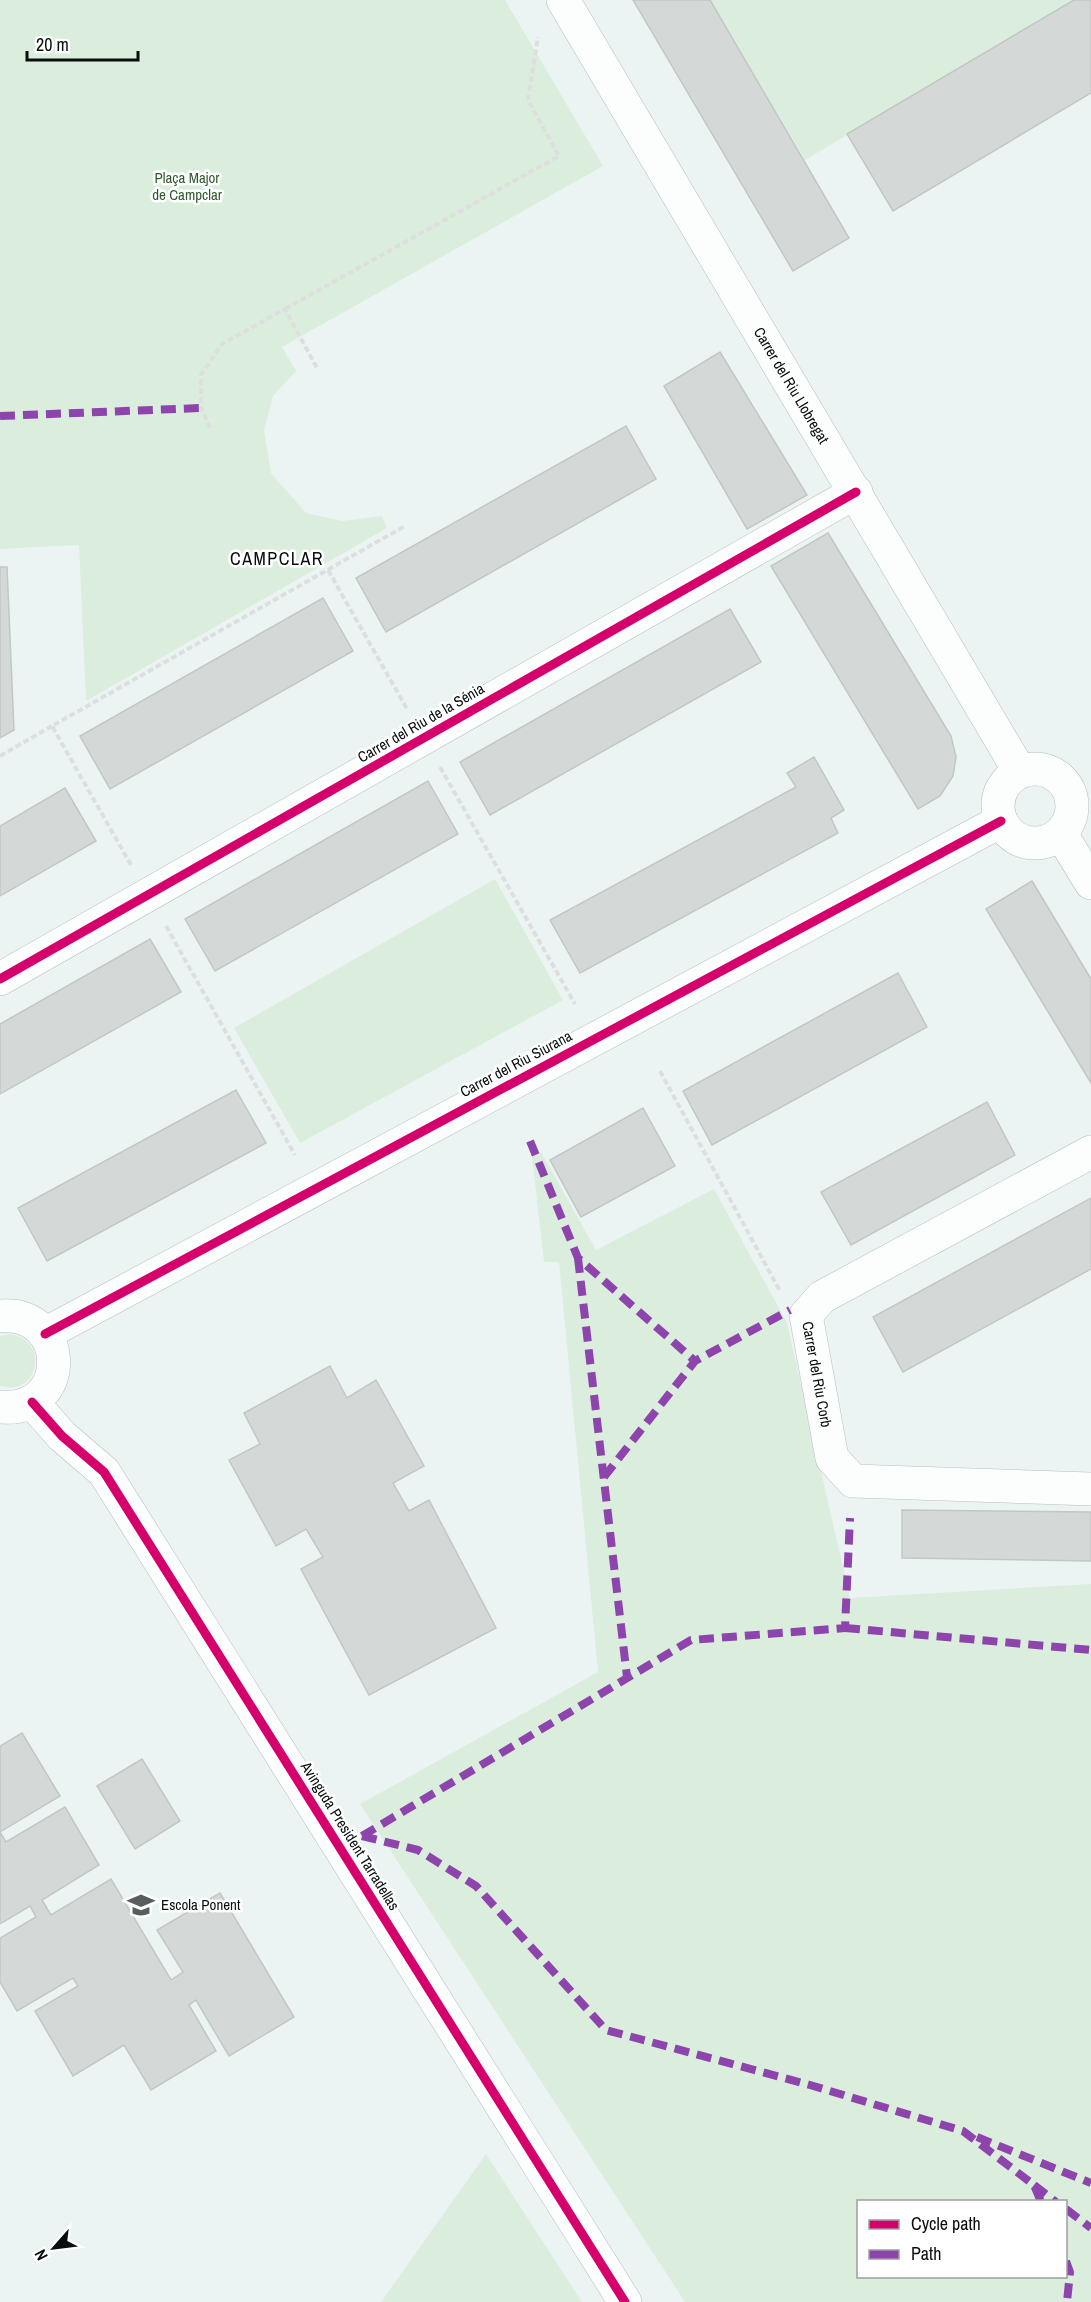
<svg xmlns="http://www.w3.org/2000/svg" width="1091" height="2302" font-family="'Archivo Narrow',sans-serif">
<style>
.green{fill:#dbeddc;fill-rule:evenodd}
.building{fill:#d4d9d8;stroke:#c2c7c6;stroke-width:1.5}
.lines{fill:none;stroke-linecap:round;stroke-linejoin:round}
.minor-casing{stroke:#b7bdbd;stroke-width:34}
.path{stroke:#dddfdf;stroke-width:4;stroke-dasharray:6 3;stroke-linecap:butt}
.minor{stroke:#fcfdfd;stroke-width:33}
.quiet{stroke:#8e44ad;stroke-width:8;stroke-dasharray:15 8;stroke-linecap:butt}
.cycleway-casing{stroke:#fff;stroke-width:13}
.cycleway{stroke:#d6006c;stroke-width:9}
.labels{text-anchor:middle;stroke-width:5;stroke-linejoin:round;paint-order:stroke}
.park-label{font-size:15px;fill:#32592e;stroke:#fff}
.street-label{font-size:15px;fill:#090d0d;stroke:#fff}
.poi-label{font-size:15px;fill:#090d0d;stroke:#fff;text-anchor:start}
.quarter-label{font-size:18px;letter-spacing:1.5px;fill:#090d0d;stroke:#fff}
</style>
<rect width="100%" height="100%" fill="#ecf4f3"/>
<g class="green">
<polygon points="0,0 505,0 603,166 282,347 296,371 273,396 264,430 271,473 306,513 342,521 382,516 387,528 86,701 79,545 0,549"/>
<polygon points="710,0 1074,0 805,160"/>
<polygon points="495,879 563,1000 300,1143 234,1028"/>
<path d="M541 1152 596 1250 714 1189 787 1323 850 1598 1091 1584V2302H685L360 1804 598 1672 559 1262H544L532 1156ZM858 2202H1066V2276H858Z"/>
<path d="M10 1334C51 1341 38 1397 0 1386V1336Z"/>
<polygon points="486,2154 582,2302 381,2302"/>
</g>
<g class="building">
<polygon points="633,0 710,0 849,238 793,271"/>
<polygon points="1074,0 1091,0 1091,93 893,211 847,134"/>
<polygon points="720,352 807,495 747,529 664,386"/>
<polygon points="626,426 656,479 386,632 356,578"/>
<polygon points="828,533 951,736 956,757 953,776 940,796 918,809 771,566"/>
<polygon points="0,567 7,567 14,730 0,738"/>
<polygon points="323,598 353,651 110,789 80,736"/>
<polygon points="730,609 761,662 490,815 460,762"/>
<polygon points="814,757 844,810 831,818 838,833 580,973 550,920 796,787 787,773"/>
<polygon points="428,781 458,834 215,971 185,919"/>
<polygon points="65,788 96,841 0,896 0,826"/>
<polygon points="1032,881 1091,979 1091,1083 986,909"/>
<polygon points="150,939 181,992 0,1094 0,1024"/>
<polygon points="898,973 927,1027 712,1145 683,1091"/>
<polygon points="236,1090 266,1143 47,1261 18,1208"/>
<polygon points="987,1102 1015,1155 851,1245 821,1192"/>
<polygon points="643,1108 675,1166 581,1217 550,1160"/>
<polygon points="1091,1198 1091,1269 903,1372 873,1317"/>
<polygon points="330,1366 347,1398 376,1380 424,1466 393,1483 409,1511 429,1500 496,1628 369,1695 301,1569 323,1557 306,1529 276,1546 229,1460 260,1444 244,1413"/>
<polygon points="902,1510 1091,1512 1091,1561 902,1558"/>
<polygon points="22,1733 60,1796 0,1832 0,1746"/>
<polygon points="142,1759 180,1821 135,1849 97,1786"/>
<polygon points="65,1807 99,1865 42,1900 51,1915 111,1879 171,1980 183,1972 157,1930 220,1893 294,2017 229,2056 196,2000 189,2005 216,2051 151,2090 124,2045 73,2076 35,2011 78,1986 73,1978 17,2011 0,1982 0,1938 36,1917 30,1906 0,1924 0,1832 6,1842"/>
</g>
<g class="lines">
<defs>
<g id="minor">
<path id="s1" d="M563 0 1020 772"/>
<circle cx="1035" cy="806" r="37"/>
<polyline points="1061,834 1091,883"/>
<polyline points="0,979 856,492"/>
<path id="s2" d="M1091 1152 822 1297 806 1315 832 1458 853 1481 1091 1489"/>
<path d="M0 1316C71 1310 72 1414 0 1407"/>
<polyline points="45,1334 1001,821"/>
<polyline points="32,1402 62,1436 104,1472 625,2302"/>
</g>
</defs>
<use href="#minor" class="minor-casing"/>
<g class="path">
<polyline points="285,309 559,156 528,100 538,37"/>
<polyline points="210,428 201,408 201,375 222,344 285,309 318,370"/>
<polyline points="328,570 407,709"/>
<polyline points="0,756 52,726"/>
<polyline points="440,767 575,1004"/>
<polyline points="131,865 52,726 405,526"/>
<polyline points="166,926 295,1155"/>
<polyline points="660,1071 780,1291"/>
</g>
<use href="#minor" class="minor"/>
<g class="quiet">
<polyline points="0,416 201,408"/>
<polyline points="530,1141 578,1258 695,1361"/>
<polyline points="578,1258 627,1677"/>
<polyline points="604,1477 695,1361 790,1310"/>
<polyline points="845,1628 1091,1650"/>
<polyline points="362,1836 418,1850 476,1886 606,2030 810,2085 963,2131 1034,2185 1041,2202"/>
<polyline points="362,1836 691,1640 845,1628 850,1518"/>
<polyline points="977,2137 1091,2183"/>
<polyline points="1034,2185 1056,2202"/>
<polyline points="1066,2209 1091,2228"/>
<polyline points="1066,2261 1070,2272 1067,2302"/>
</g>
<defs>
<g id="cycleway">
<polyline points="0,979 856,492"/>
<polyline points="45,1334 1001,821"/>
<polyline points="32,1402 62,1436 104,1472 625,2302"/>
</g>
</defs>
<use href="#cycleway" class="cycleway-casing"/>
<use href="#cycleway" class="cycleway"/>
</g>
<defs>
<symbol id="school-bare" viewBox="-9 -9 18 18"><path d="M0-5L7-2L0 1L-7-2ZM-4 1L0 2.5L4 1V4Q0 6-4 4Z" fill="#585e5e" stroke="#fff" stroke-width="2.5" paint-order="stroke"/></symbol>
</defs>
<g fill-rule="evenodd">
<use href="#school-bare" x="122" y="1886" width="38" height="38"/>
</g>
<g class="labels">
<g class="park-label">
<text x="187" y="183">Plaça Major<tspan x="187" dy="17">de Campclar</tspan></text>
</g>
<g class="street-label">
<text dy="5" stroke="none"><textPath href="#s1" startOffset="448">Carrer del Riu Llobregat</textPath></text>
<text transform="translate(421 723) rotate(-30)" y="5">Carrer del Riu de la Sénia</text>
<text transform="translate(516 1064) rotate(-28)" y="5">Carrer del Riu Siurana</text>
<text dy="5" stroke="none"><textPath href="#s2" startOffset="390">Carrer del Riu Corb</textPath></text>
<text transform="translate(350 1836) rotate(58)" y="5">Avinguda President Tarradellas</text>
</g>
<g class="poi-label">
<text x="161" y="1910">Escola Ponent</text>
</g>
<g class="quarter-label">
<text x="277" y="565">CAMPCLAR</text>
</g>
</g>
<rect x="857" y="2200" width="210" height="78" fill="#ffffff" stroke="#9d9e9e" stroke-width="1.5"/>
<rect x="869" y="2220" width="30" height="9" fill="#d6006c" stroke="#9d9e9e" stroke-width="1.5"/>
<text x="911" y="2230" font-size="18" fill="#090d0d">Cycle path</text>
<rect x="869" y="2250" width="30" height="9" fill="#8e44ad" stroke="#9d9e9e" stroke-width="1.5"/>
<text x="911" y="2260" font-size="18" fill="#090d0d">Path</text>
<g transform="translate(54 2248) rotate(242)" stroke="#ffffff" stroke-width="4.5" paint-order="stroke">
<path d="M0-4.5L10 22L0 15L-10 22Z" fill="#090d0d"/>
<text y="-9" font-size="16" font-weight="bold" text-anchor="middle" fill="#090d0d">N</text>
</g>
<path d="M27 51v9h111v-9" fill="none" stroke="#090d0d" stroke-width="3"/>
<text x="36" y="51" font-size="18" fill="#090d0d" stroke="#ffffff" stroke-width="4.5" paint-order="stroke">20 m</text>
</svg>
